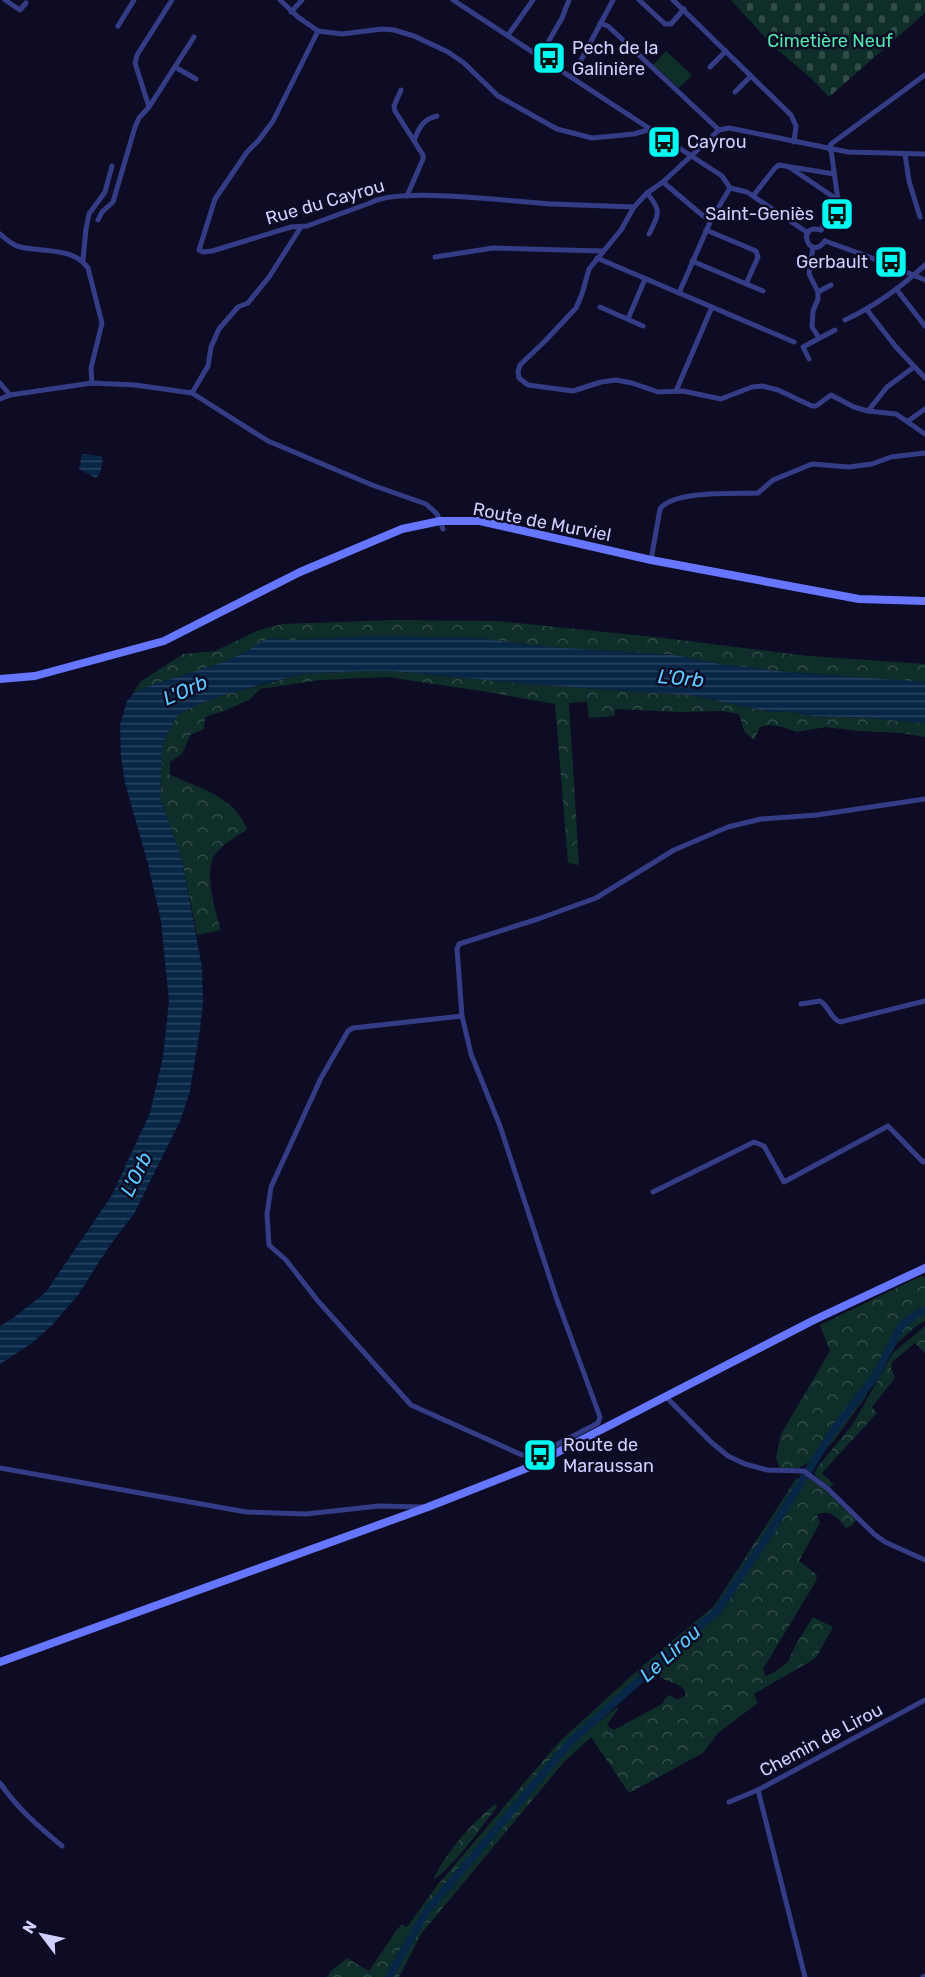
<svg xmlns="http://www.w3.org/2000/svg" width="925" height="1977" font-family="Rubik,sans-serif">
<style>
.green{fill:#0f2e29}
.forest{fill:url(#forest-crowns)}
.cemetery{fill:url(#cemetery-stones)}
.water{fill:url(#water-rules)}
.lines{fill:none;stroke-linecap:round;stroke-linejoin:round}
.river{stroke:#082747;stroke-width:8}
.minor{stroke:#343c86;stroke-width:5}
.secondary{stroke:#6676ff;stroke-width:8}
.labels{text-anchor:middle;stroke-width:5;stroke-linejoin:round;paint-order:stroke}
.park-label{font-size:18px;fill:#53e7ae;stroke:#0d0c24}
.poi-label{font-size:18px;fill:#cfd0ff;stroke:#0d0c24;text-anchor:start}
.street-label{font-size:18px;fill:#cfd0ff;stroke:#0d0c24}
.water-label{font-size:20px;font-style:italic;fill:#5dc9ff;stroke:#0d0c24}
</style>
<defs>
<pattern id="forest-crowns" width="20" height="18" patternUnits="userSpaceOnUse" patternTransform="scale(1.5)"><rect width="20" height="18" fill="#0f2e29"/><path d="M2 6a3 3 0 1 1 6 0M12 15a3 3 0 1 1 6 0" fill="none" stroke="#314b49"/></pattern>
<pattern id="cemetery-stones" width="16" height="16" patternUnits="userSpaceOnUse" patternTransform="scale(1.5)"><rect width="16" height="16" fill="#0f2e29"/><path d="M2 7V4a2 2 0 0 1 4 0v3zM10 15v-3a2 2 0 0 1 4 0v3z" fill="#314b49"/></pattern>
<pattern id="water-rules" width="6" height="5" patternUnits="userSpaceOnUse" patternTransform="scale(1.5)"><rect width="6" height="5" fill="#082747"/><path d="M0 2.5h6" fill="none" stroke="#2b4563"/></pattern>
</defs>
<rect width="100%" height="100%" fill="#0d0c24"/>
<polygon class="green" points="666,51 692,75 679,88 653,65"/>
<g class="forest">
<polygon points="394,620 498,621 664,638 809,656 925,664 925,682 787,672 719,664 675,655 549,647 477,638 377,636 292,640 272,638 264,641 246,652 218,664 146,687 133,694 140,682 183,654 215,651 259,630 282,624"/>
<path d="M361 671H391L539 685 690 695 771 712 787 711 812 716 869 718 925 723V737L902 733 857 731 826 727 797 732 782 727 769 725 760 727 754 740 744 731 739 714 723 711 680 712 615 709V716L589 718 587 702 569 703 579 865 568 863 555 704 481 691 387 677 320 680 260 689 249 700 224 711 205 717 204 729 190 735 182 754 170 762V775C198 787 237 798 247 830 235 837 221 845 214 856 204 874 215 911 221 930L197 935 182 860 160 798 162 747 171 724 177 715 194 706 223 695 304 674Z"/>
<polygon points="921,1276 925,1278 925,1321 915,1327 882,1357 865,1398 832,1443 811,1461 799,1468 780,1469 776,1458 781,1434 830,1351 820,1325"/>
<polygon points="925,1326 925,1353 915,1343 892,1362 891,1368 895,1378 872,1407 877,1413 822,1473 834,1485 829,1487 814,1474 819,1465 853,1424 893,1353"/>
<path d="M809 1478 821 1486 856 1520 853 1525 846 1528C839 1519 830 1508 817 1515L820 1523 799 1561 817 1575 816 1581 763 1669 765 1676 775 1672 788 1662 795 1646 813 1617 833 1627 816 1658 754 1694 758 1703 718 1733 703 1753 629 1793 591 1737 563 1763 421 1934 399 1977H392L433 1906 500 1826 570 1744 619 1706C616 1714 610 1718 607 1726L614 1730 662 1704 666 1697 670 1695 677 1700 686 1695 684 1689C675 1681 665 1682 658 1675L655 1676 657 1670 720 1612 804 1481Z"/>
<polygon points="796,1479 801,1479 768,1533 716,1610 624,1696 567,1744 430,1905 387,1977 327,1977 331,1971 347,1958 369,1971 398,1928 402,1925 407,1927 436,1887 558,1743 640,1668 714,1606"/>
<path d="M495 1804 497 1807C481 1827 454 1867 433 1880 446 1852 471 1824 495 1804Z"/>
</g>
<polygon class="cemetery" points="731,0 925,0 925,13 829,97 812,79 773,46"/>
<g class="water">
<polygon points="82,454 101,456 103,459 100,473 96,478 79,469"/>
<polygon points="377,636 477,638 549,647 675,655 719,664 787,672 925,682 925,723 869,718 812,716 787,711 771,712 690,695 539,685 391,671 361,671 304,674 263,684 223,695 194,706 178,715 167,733 162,747 160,798 182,860 202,967 203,1003 200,1029 190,1091 180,1121 134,1214 110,1245 78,1295 52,1325 32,1343 0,1364 0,1326 12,1319 46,1292 112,1195 150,1113 163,1057 169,1001 161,921 148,864 125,783 121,757 120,725 127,701 133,694 146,687 218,664 246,652 264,640 272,638 292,640"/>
</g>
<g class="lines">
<polyline class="river" points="389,1977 426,1912 570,1742 718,1610 769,1534 833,1431 876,1375 901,1326 918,1313 925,1311"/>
<g class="minor">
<polyline points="5,0 20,10 26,3"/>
<polyline points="280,0 298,17 318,31 342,34 382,29 394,30 414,36 448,52 464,63 498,96 557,129 592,138 634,134 651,129"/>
<polyline points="453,0 722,176 730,188 747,192 808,233"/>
<polyline points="639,0 665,24 671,24 684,9"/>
<polyline points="673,0 791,115 796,126 794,142"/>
<polyline points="291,12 302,0"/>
<polyline points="600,23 608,26 719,130"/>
<polyline points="118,26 134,0"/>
<path d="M318 31 273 121 259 140 247 152 215 199 199 250 203 252 212 251 291 227 307 226 370 203C398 186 514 202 552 204 579 205 607 206 634 207L647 193 663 182 719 130"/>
<polyline points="508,35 533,0"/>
<polyline points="540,56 562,18 569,0"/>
<polyline points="175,67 196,79"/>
<polyline points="710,67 726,51"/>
<polyline points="572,77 613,0"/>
<polyline points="401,90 394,106 395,111 423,155 423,159 407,196"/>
<polyline points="735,92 751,76"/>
<polyline points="149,107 194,37"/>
<polyline points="719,130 729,128 848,152 925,154"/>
<path d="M414 140C419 128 423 119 437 116"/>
<polyline points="829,149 831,144 925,75"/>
<polyline points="905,154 909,181 920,217"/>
<polyline points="789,167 838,200"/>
<polyline points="663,182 702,215 711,220"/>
<path d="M647 193C662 211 659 214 649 234"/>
<polyline points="753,196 775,168 779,165 834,174"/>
<polyline points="634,207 621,230 589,269 582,294 576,308 545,341 520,365 518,372 519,378 528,385 573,391 601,382 616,380 632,383 658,392 683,391 721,399 752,387 762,386 778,390 812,406 816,406 831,395 854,407 868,411 896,414 925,434"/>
<polyline points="98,220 102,212 113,202 135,127 139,118 149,107 135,63 137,55 172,0"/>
<polyline points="706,230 756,251 758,257 746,284"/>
<polyline points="821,230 838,200 831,150"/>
<path d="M821 230C795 222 809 263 825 241"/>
<path d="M0 234C6 239 12 245 20 247 42 252 74 247 88 268L102 323 91 368 92 383"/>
<polyline points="825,241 867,256 925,280"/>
<polyline points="813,247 809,274 818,292 818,299 813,311 812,327 819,338"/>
<polyline points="435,257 493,248 602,251"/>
<polyline points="597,258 794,342"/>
<polyline points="83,260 86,229 89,214 105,192 112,166"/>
<polyline points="692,261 763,291"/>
<polyline points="897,290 925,326"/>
<polyline points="818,292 831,285"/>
<polyline points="679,293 711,220 730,188"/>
<polyline points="600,307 643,326"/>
<polyline points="867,310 896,347 925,378"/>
<polyline points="628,319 645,279"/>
<path d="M845 320C875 306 900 288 925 265"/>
<polyline points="809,359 803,347 835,330"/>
<polyline points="0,383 10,395"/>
<polyline points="676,391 712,307"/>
<polyline points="192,393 208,366 211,347 219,329 238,307 248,303 269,277 301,227"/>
<polyline points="0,399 10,395 92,383 135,385 192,393 268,441 372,485 426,504 437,514 443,529"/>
<polyline points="868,411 887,387 914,367"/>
<polyline points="908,421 925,409"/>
<path d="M651 560 660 509C674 490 735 494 758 493L773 480 812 464 849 467 872 464 891 457 925 453"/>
<path d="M801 1004 820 1001C829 1006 830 1018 840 1022L925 1001"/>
<polyline points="462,1016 353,1028 348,1031 321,1078 271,1187 267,1214 269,1245 286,1260 318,1301 411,1405 522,1455 532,1455 536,1464"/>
<polyline points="653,1192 754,1142 764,1146 784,1182 888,1126 923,1162 925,1161"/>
<polyline points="665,1396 711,1442 728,1456 745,1464 767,1470 804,1471 828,1489 874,1534 885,1542 925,1560"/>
<polyline points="531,1455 537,1450 552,1447 598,1423 600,1417 556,1297 500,1126 471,1054 462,1016 457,949 459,944 538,919 596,898 674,850 728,827 761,819 817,815 925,799"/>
<polyline points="0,1468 246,1512 306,1514 379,1506 423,1507"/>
<path d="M0 1783C17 1808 39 1827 62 1846"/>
<polyline points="758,1790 805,1977"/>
<polyline points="729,1802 758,1790 925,1700"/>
<polyline points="923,1977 925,1976"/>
</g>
<g class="secondary">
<polyline points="0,679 35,676 164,641 300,572 402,529 440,521 480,521 651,560 859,599 925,601"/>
<polyline points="0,1662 428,1507 527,1468 814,1320 925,1268"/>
</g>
</g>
<defs>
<symbol id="bus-square" viewBox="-11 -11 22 22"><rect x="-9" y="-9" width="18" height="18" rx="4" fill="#00faf2" stroke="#0d0c24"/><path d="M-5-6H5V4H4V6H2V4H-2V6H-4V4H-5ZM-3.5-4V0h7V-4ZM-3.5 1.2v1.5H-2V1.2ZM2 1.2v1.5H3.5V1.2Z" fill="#111"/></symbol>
</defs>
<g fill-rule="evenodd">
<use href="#bus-square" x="530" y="39" width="38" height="38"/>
<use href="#bus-square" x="645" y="123" width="38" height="38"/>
<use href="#bus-square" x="818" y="195" width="38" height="38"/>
<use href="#bus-square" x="872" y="243" width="38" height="38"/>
<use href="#bus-square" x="521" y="1436" width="38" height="38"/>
</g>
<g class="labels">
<g class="park-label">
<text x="830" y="47">Cimetière Neuf</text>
</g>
<g class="poi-label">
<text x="572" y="54">Pech de la<tspan x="572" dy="21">Galinière</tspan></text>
<text x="687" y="148">Cayrou</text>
<text x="814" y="220" text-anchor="end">Saint-Geniès</text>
<text x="868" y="268" text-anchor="end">Gerbault</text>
<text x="563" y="1451">Route de<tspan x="563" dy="21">Maraussan</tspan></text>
</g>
<g class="street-label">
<text transform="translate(325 202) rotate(-16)" y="6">Rue du Cayrou</text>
<text transform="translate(542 522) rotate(11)" y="6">Route de Murviel</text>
<text transform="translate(821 1740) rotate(-28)" y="6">Chemin de Lirou</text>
</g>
<g class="water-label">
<text transform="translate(681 678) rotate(5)" y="7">L'Orb</text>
<text transform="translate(185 690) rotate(-24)" y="7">L'Orb</text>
<text transform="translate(136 1174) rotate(-64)" y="7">L'Orb</text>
<text transform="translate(670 1653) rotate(-42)" y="7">Le Lirou</text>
</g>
</g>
<g transform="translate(42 1935) rotate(302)" stroke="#0d0c24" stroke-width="4.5" paint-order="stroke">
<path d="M0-4.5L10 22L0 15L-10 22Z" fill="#cfd0ff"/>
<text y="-9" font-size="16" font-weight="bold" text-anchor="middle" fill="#cfd0ff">N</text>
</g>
</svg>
